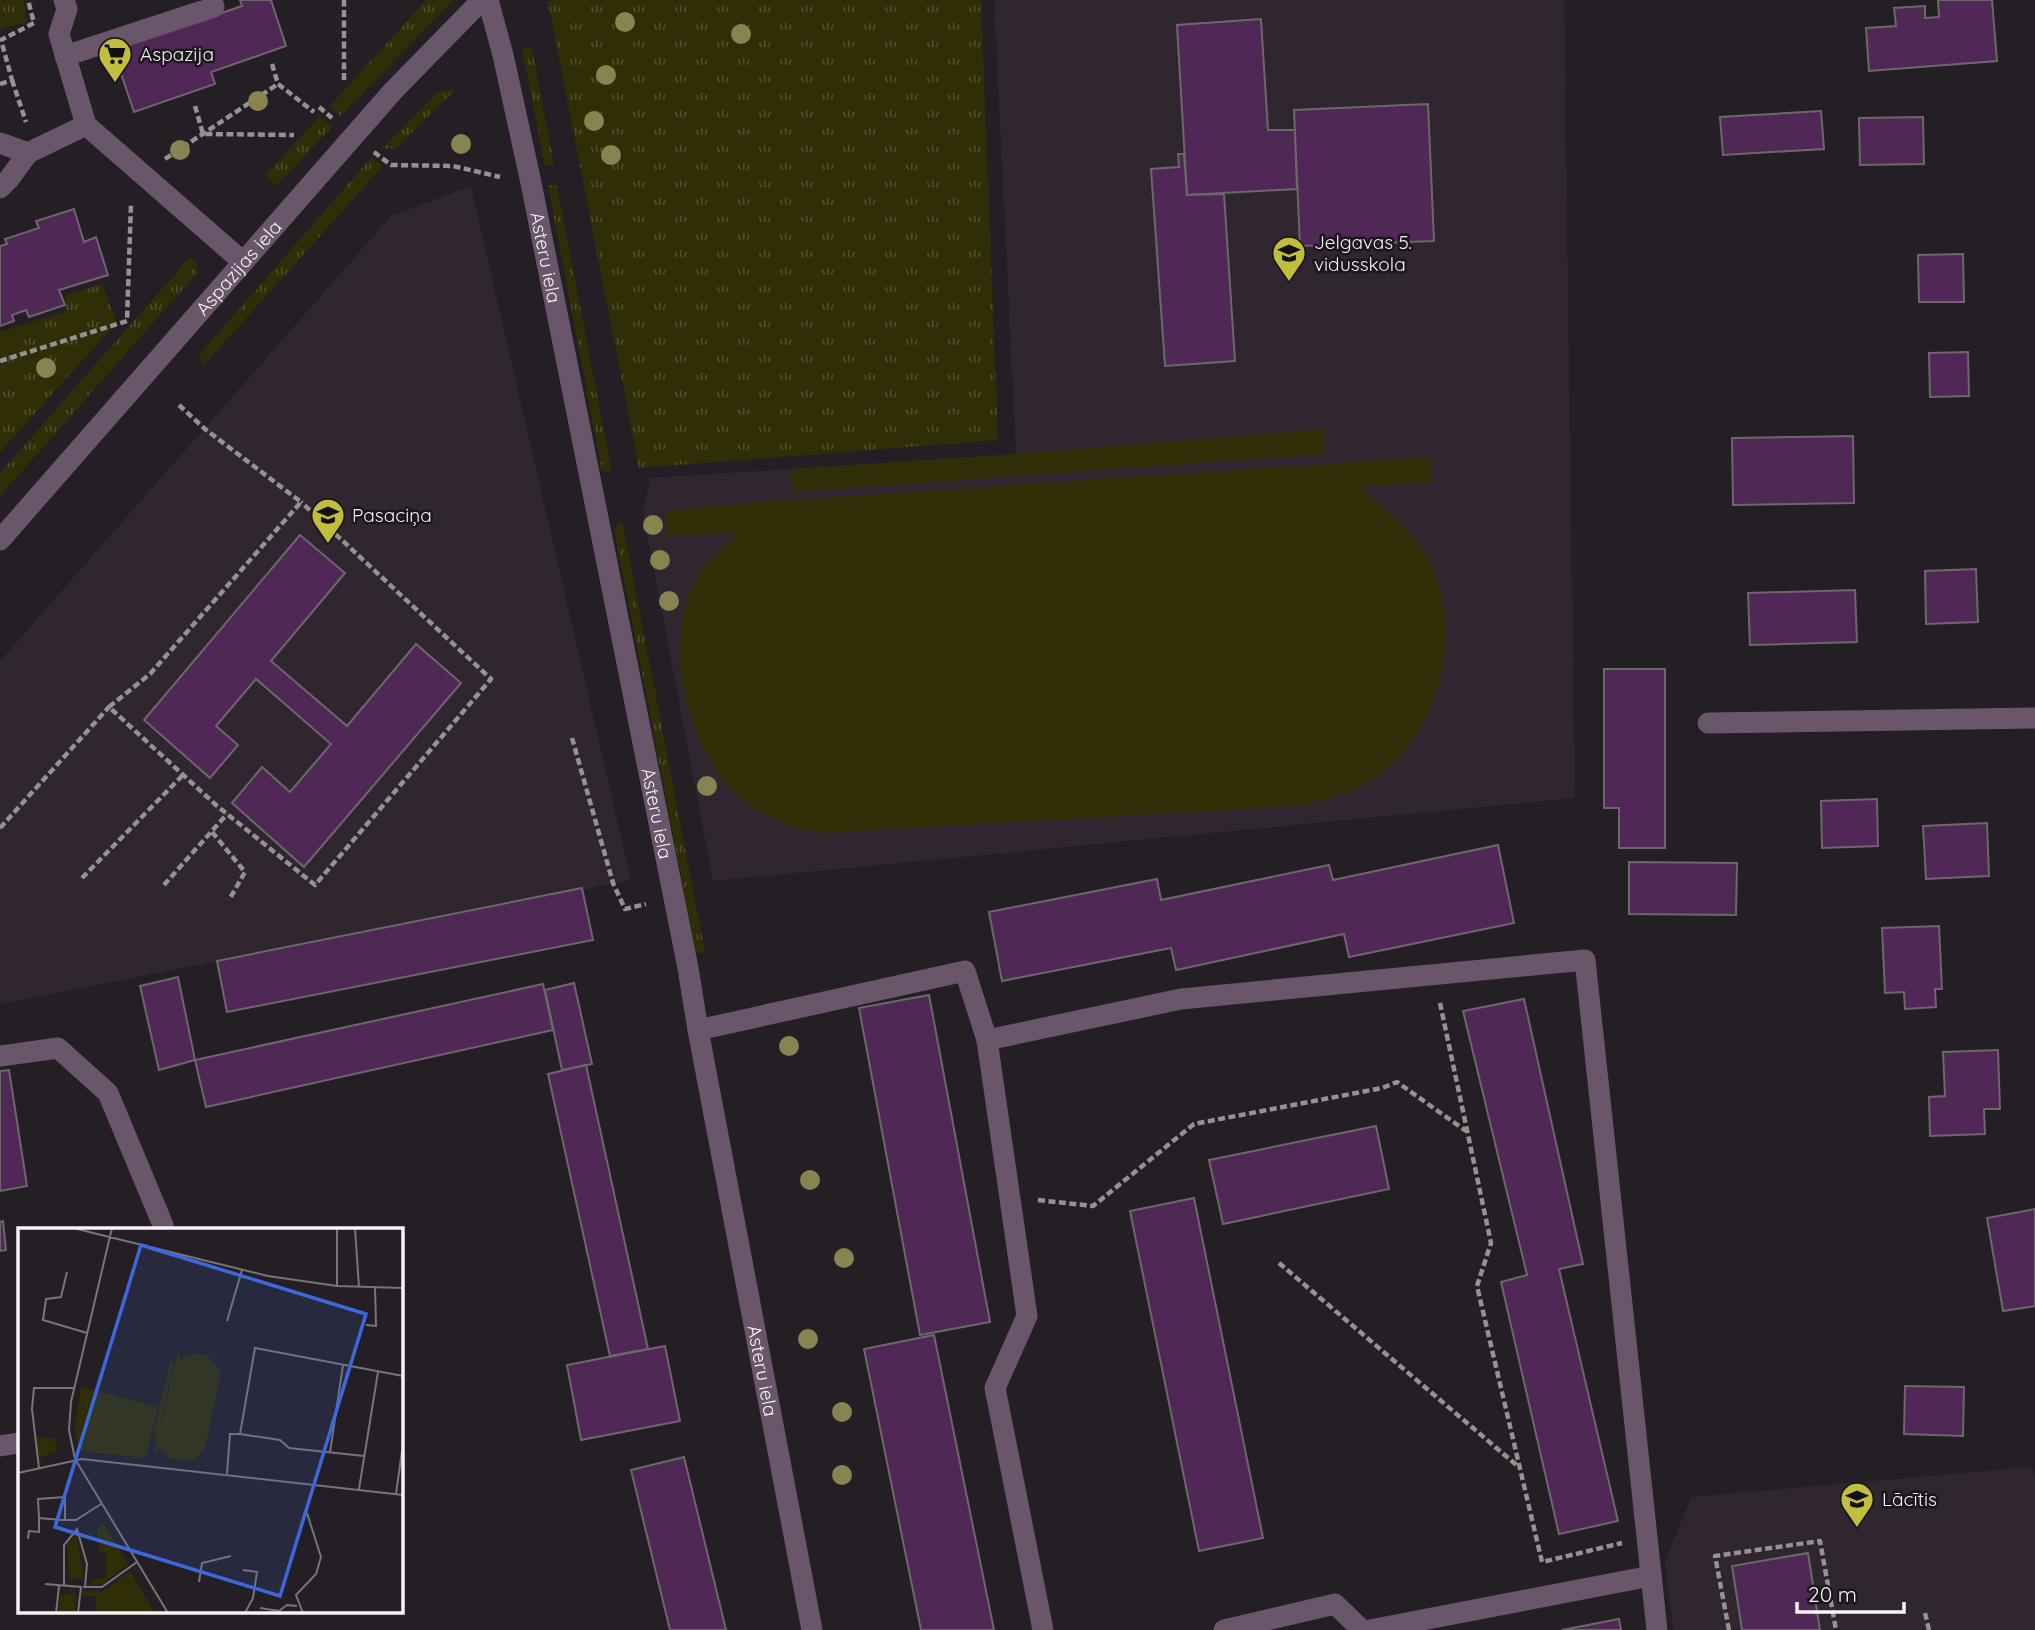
<svg xmlns="http://www.w3.org/2000/svg" width="2035" height="1630" font-family="Quicksand,sans-serif">
<style>
.built{fill:#2f2630}
.grass{fill:url(#grass-tufts)}
.pitch{fill:#302e06}
.building{fill:#502855;stroke:#6d676d;stroke-width:2}
.lines{fill:none;stroke-linecap:round;stroke-linejoin:round}
.path{stroke:#959195;stroke-width:4.5;stroke-dasharray:7 3.5;stroke-linecap:butt}
.minor{stroke:#69566b;stroke-width:21}
.tree{fill:#888350}
.labels{text-anchor:middle;stroke-width:5;stroke-linejoin:round;paint-order:stroke}
.poi-label{font-size:19px;fill:#f7f3f7;stroke:#1a161b;text-anchor:start}
.street-label{font-size:19px;fill:#f7f3f7;stroke:#1a161b}
.inset-road{fill:none;stroke:#787478;stroke-width:2}
.view{fill:#3e67dd;fill-opacity:0.15;stroke:#3e67dd;stroke-width:3.5}
.inset-edge{fill:none;stroke:#f7f3f7;stroke-width:3.5}
</style>
<defs>
<pattern id="grass-tufts" width="24" height="20" patternUnits="userSpaceOnUse" patternTransform="scale(1.75)"><rect width="24" height="20" fill="#302e06"/><path d="M3 7l-1-3M5 7V3M7 7l1-3M15 17l-1-3M17 17v-4M19 17l1-3" fill="none" stroke="#4f4d2b"/></pattern>
</defs>
<rect width="100%" height="100%" fill="#241f24"/>
<g class="built">
<polygon points="994,0 1564,0 1575,798 713,881 643,513 650,478 1016,454"/>
<polygon points="471,186 631,880 0,1004 0,661 391,216"/>
<polygon points="2032,1467 2035,1478 2035,1630 1673,1630 1665,1561 1691,1497"/>
</g>
<g class="grass">
<polygon points="0,0 23,0 28,22 0,29"/>
<polygon points="426,0 454,0 340,116 330,106"/>
<polygon points="553,0 981,0 998,440 639,468 548,2"/>
<polygon points="522,48 532,49 554,165 545,166"/>
<polygon points="455,90 395,149 383,148 438,91"/>
<polygon points="320,116 332,127 276,186 265,176"/>
<polygon points="371,158 383,166 204,365 199,355"/>
<polygon points="548,185 557,186 612,473 602,471"/>
<polygon points="190,257 197,264 197,273 0,496 0,473"/>
<polygon points="102,284 117,322 0,452 0,332 67,311 65,296"/>
<polygon points="622,521 705,952 696,953 614,528"/>
</g>
<g class="pitch">
<polygon points="1325,429 1326,454 793,492 791,469 1016,454"/>
<path d="M1431 457 1433 482 1358 487C1387 510 1418 533 1433 569 1464 641 1436 742 1368 782 1346 795 1321 800 1297 806L825 833C815 831 803 830 794 827 727 806 697 753 684 689 677 654 678 618 693 585 703 563 722 549 738 533L668 537 665 511 760 502Z"/>
</g>
<g class="building">
<polygon points="240,0 271,0 286,46 211,72 215,84 134,112 113,50 242,6"/>
<polygon points="1938,0 1992,0 1997,61 1869,71 1866,28 1896,26 1894,8 1925,6 1925,18 1939,17"/>
<polygon points="1261,19 1268,130 1295,130 1297,189 1187,195 1177,25"/>
<polygon points="1428,104 1434,241 1300,246 1294,110"/>
<polygon points="1821,111 1824,149 1723,155 1720,117"/>
<polygon points="1923,117 1924,164 1860,165 1859,118"/>
<polygon points="1178,154 1184,154 1187,195 1224,194 1235,361 1165,366 1151,169 1179,167"/>
<polygon points="74,209 84,242 96,237 108,275 59,290 65,305 29,317 26,310 12,315 14,321 0,326 0,246 7,244 5,239 39,228 36,221"/>
<polygon points="1963,254 1964,302 1919,302 1918,255"/>
<polygon points="1968,352 1969,396 1930,397 1929,353"/>
<polygon points="1853,436 1854,503 1733,505 1732,438"/>
<polygon points="300,535 345,573 271,661 347,726 416,644 461,683 304,867 232,803 262,767 290,792 331,744 256,679 216,726 238,745 210,778 144,720"/>
<polygon points="1976,569 1978,622 1926,624 1925,571"/>
<polygon points="1855,590 1857,642 1750,645 1748,593"/>
<polygon points="1604,669 1665,669 1665,848 1619,848 1619,808 1604,808"/>
<polygon points="1877,799 1878,846 1822,848 1821,801"/>
<polygon points="1987,823 1989,876 1926,879 1923,826"/>
<polygon points="1498,845 1514,923 1349,957 1344,934 1176,970 1171,948 1002,981 989,912 1157,879 1161,900 1329,865 1333,880"/>
<polygon points="1629,862 1737,863 1736,915 1629,914"/>
<polygon points="582,888 593,940 227,1012 217,961"/>
<polygon points="1939,926 1942,989 1935,989 1936,1007 1905,1009 1904,992 1885,993 1882,928"/>
<polygon points="178,977 195,1060 159,1070 140,986"/>
<polygon points="574,983 592,1064 562,1070 545,990"/>
<polygon points="543,984 553,1030 206,1107 195,1060"/>
<polygon points="929,995 990,1322 920,1335 859,1008"/>
<polygon points="1524,999 1583,1264 1559,1269 1618,1521 1559,1534 1501,1282 1527,1275 1463,1011"/>
<polygon points="1998,1050 2000,1109 1984,1109 1985,1134 1930,1136 1929,1097 1945,1096 1943,1052"/>
<polygon points="586,1065 648,1349 610,1356 548,1074"/>
<polygon points="9,1070 27,1186 0,1191 0,1071"/>
<polygon points="1376,1126 1389,1189 1223,1224 1209,1160"/>
<polygon points="1194,1198 1263,1538 1199,1551 1130,1211"/>
<polygon points="2035,1209 2035,1306 2003,1311 1987,1218"/>
<polygon points="3,1221 6,1250 0,1251 0,1222"/>
<polygon points="934,1335 994,1630 921,1630 864,1349"/>
<polygon points="665,1346 680,1421 581,1440 567,1365"/>
<polygon points="1905,1386 1964,1387 1963,1436 1904,1434"/>
<polygon points="684,1457 726,1630 670,1630 631,1470"/>
<polygon points="1808,1553 1820,1630 1742,1630 1732,1566"/>
<polygon points="1619,1619 1621,1630 1562,1630"/>
</g>
<g class="lines">
<g class="path">
<polyline points="272,64 278,84 314,112"/>
<polyline points="12,80 26,122"/>
<polyline points="344,80 344,0"/>
<polyline points="0,84 12,80 1,40 34,23 28,0"/>
<polyline points="195,106 203,134 294,135"/>
<polyline points="319,107 332,118"/>
<polyline points="374,152 391,165 453,166 500,177"/>
<polyline points="165,159 278,84"/>
<polyline points="0,361 127,321 131,204"/>
<polyline points="179,405 205,429 301,502 150,674 109,707 216,805 315,885 491,679 301,502"/>
<polyline points="572,738 613,883 625,909 646,904"/>
<polyline points="0,828 109,707"/>
<polyline points="212,832 245,872 229,900"/>
<polyline points="82,878 183,775"/>
<polyline points="164,885 227,814"/>
<polyline points="1440,1003 1491,1243 1477,1286 1542,1562 1622,1543"/>
<polyline points="1038,1200 1093,1206 1194,1124 1382,1088 1397,1082 1466,1131"/>
<polyline points="1279,1263 1520,1468"/>
<polyline points="1925,1613 1929,1630"/>
<polyline points="1729,1630 1715,1556 1820,1541 1836,1630"/>
</g>
<g class="minor">
<polyline points="64,0 67,9 59,34 86,125 243,262"/>
<path id="s1" d="M488 0 503 55 530 178 688 968 698 1030 812 1630"/>
<polyline points="65,56 214,7 212,0"/>
<polyline points="0,143 28,153 9,179 0,188"/>
<polyline points="28,153 86,125"/>
<path id="s2" d="M0 540 393 91 482 0"/>
<polyline points="1708,723 2035,718"/>
<polyline points="698,1030 965,971 987,1040 1181,999 1585,960 1657,1630"/>
<polyline points="987,1040 1027,1316 995,1388 1043,1630"/>
<polyline points="0,1056 58,1048 108,1093 163,1225"/>
<polyline points="0,1446 19,1443"/>
<polyline points="1224,1630 1335,1604 1362,1630"/>
<polyline points="1370,1630 1651,1576"/>
</g>
</g>
<g class="tree">
<circle cx="625" cy="22" r="10"/>
<circle cx="741" cy="34" r="10"/>
<circle cx="606" cy="75" r="10"/>
<circle cx="258" cy="101" r="10"/>
<circle cx="594" cy="121" r="10"/>
<circle cx="461" cy="144" r="10"/>
<circle cx="180" cy="150" r="10"/>
<circle cx="611" cy="155" r="10"/>
<circle cx="46" cy="368" r="10"/>
<circle cx="653" cy="525" r="10"/>
<circle cx="660" cy="560" r="10"/>
<circle cx="669" cy="601" r="10"/>
<circle cx="707" cy="786" r="10"/>
<circle cx="789" cy="1046" r="10"/>
<circle cx="810" cy="1180" r="10"/>
<circle cx="844" cy="1258" r="10"/>
<circle cx="808" cy="1339" r="10"/>
<circle cx="842" cy="1412" r="10"/>
<circle cx="842" cy="1475" r="10"/>
</g>
<defs>
<symbol id="supermarket-pin" viewBox="-11 -11 22 30"><path d="M0 17L-7.5 6A9.5 9.5 0 1 1 7.5 6Z" fill="#c3bd3e" stroke="#1a161b"/><path d="M-6-5.5h2.5l.6 2H6L4.5 2H-2.5L-4.4-4H-6ZM-1.5 3.2a1.3 1.3 0 1 0 .1 0ZM3 3.2a1.3 1.3 0 1 0 .1 0Z" fill="#111"/></symbol>
<symbol id="school-pin" viewBox="-11 -11 22 30"><path d="M0 17L-7.5 6A9.5 9.5 0 1 1 7.5 6Z" fill="#c3bd3e" stroke="#1a161b"/><path d="M0-5L7-2L0 1L-7-2ZM-4 1L0 2.5L4 1V4Q0 6-4 4Z" fill="#111"/></symbol>
</defs>
<g fill-rule="evenodd">
<use href="#supermarket-pin" x="96" y="35" width="38" height="52"/>
<use href="#school-pin" x="1270" y="234" width="38" height="52"/>
<use href="#school-pin" x="309" y="496" width="38" height="52"/>
<use href="#school-pin" x="1838" y="1480" width="38" height="52"/>
</g>
<g class="labels">
<g class="poi-label">
<text x="140" y="61">Aspazija</text>
<text x="1314" y="249">Jelgavas 5.<tspan x="1314" dy="22">vidusskola</tspan></text>
<text x="352" y="522">Pasaciņa</text>
<text x="1882" y="1506">Lācītis</text>
</g>
<g class="street-label">
<text dy="7" stroke="none"><textPath href="#s1" startOffset="264">Asteru iela</textPath></text>
<text dy="7" stroke="none"><textPath href="#s2" startOffset="362">Aspazijas iela</textPath></text>
<text dy="7" stroke="none"><textPath href="#s1" startOffset="831">Asteru iela</textPath></text>
<text dy="7" stroke="none"><textPath href="#s1" startOffset="1398">Asteru iela</textPath></text>
</g>
</g>
<g transform="translate(18 1228)">
<rect width="385" height="385" fill="#241f24"/>
<path d="M63 159 140 179 128 230 60 223 57 197ZM35 205 39 223 21 230 18 210H35ZM86 296 110 336 84 356 75 357 72 352 88 350V325L80 322V297ZM58 305 66 350H51L49 318ZM112 343 137 385H77L78 368H64L65 363H86ZM58 365 57 385H40L42 367Z" fill="#302e06"/>
<path d="M161 120 162 131 176 125 189 127 203 145 187 220 178 231 166 234 151 230 142 220 135 228 139 210 135 209 152 134H156L141 202Z" fill="#302e06"/>
<path class="inset-road" d="M55 0 250 48 319 58 385 60M94 0 53 174 51 202 57 231 150 385M319 0V58M337 0 341 59M49 44 43 69 28 71 25 92 69 105M209 93 224 42M348 97 358 98 357 59M222 206 262 212 271 220 346 228M312 224 325 137M21 240 14 181 16 160H56M0 245 64 231 385 267M209 246 212 206H222L237 120 385 148M341 261 360 144M378 266 385 216M47 292V269L20 271 21 290 44 292H58L83 276M10 311 11 303 21 304V290M225 342 239 344 235 370 227 385M181 354 184 335 213 328M27 356 63 359 60 385M46 359V317L59 301 69 336 67 359M65 359H84L119 334M242 380 261 383 269 377 279 378M38 385 41 358M285 385 278 367 298 346 303 329 289 285"/>
<path class="view" d="M123 17 348 86 262 368 37 299Z"/>
<rect width="385" height="385" class="inset-edge"/>
</g>
<path d="M1797 1602v10h107v-10" fill="none" stroke="#f7f3f7" stroke-width="3.5"/>
<text x="1808" y="1602" font-size="21" fill="#f7f3f7" stroke="#1a161b" stroke-width="5" paint-order="stroke">20 m</text>
</svg>
